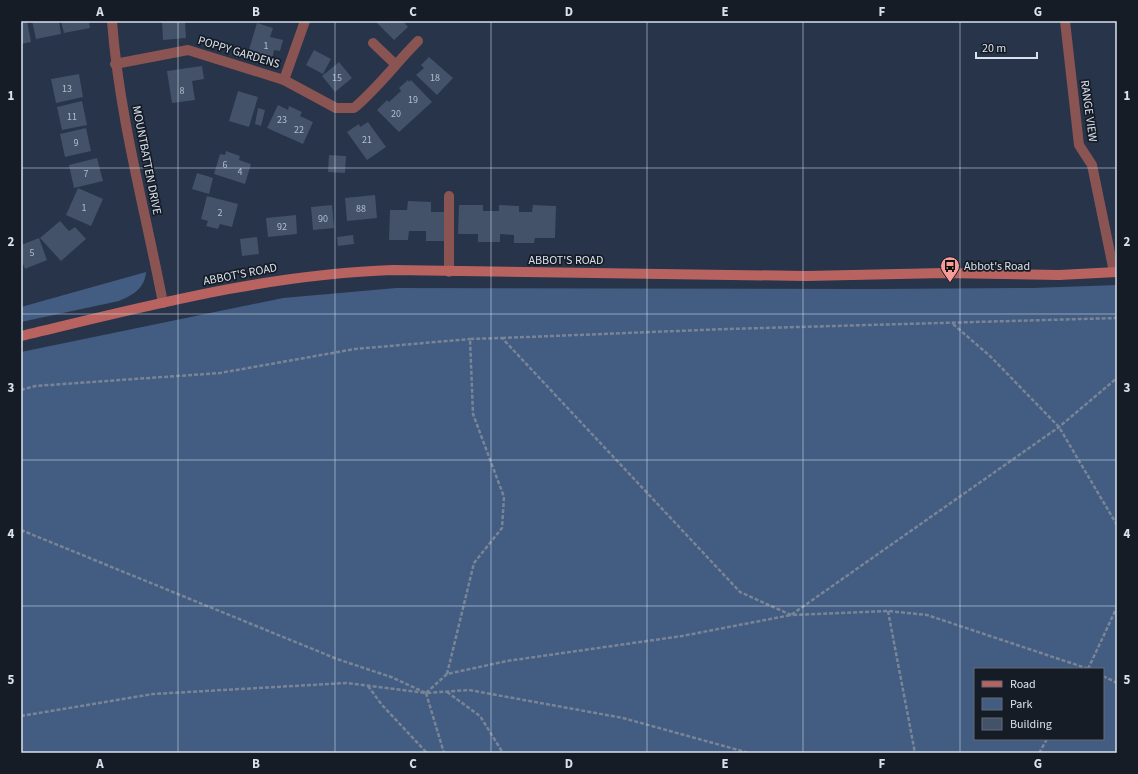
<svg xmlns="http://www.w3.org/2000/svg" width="1138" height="774" font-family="'Source Sans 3',sans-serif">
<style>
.green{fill:#425c82;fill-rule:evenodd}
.building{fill:#435268}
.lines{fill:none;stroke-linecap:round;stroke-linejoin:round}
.path{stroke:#798596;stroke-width:2.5;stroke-dasharray:4 2;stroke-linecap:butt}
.lane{stroke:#8a5452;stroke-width:10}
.street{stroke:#8a5452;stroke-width:10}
.secondary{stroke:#b96361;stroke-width:10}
.grid{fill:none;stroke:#d8e1ee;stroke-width:1;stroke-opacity:0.55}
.labels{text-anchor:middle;stroke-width:3.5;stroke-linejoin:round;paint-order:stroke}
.number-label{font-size:10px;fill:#b3bdcc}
.street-label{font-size:12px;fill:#d8e1ee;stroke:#161c25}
.poi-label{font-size:12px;fill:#d8e1ee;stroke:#161c25;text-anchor:start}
.neatline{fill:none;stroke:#d8e1ee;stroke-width:1.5}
.grid-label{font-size:13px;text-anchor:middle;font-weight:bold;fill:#d8e1ee}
</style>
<rect width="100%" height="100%" fill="#273449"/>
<g class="green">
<path d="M146 272C145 288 133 295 119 301L21 322V307Z"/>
<path d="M1117 285V753H21V352L283 298 396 288 872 289 1032 288ZM975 669H1103V739H975Z"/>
</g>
<g class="building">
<polygon points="21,21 27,21 31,42 21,44"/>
<polygon points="32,21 59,21 61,34 36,39"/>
<polygon points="61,21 89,21 90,28 64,33"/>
<polygon points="162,21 185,21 186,38 163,40"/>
<polygon points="375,21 403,21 408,27 394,40"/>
<polygon points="257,23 273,28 270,37 283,40 280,51 274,50 272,60 248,53"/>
<polygon points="314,50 331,59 323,74 306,65"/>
<polygon points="429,57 453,78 437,95 416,75 424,68 421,65"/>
<polygon points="339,62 352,78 335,92 322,76"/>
<polygon points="202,66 204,79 192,81 195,100 172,103 167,71"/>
<polygon points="79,74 83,97 56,103 51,79"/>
<polygon points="408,80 409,82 411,80 432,102 399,132 377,110 387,100 389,102 401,91 399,88"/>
<polygon points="238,91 258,97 249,127 229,121"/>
<polygon points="82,101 87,125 62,130 57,107"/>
<polygon points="278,105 288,110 289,106 302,112 300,116 313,122 303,144 267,128"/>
<polygon points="258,108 265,110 261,126 255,124"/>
<polygon points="368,122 386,147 367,160 347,132 359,124 360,127"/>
<polygon points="86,128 91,151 65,157 60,134"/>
<polygon points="226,151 240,156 239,160 251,164 245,184 214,174 220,154 225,155"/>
<polygon points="329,155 346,156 345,173 328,172"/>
<polygon points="97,158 103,181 74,188 69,165"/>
<polygon points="197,173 213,178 209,194 192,189"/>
<polygon points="78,188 103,199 91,226 66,215"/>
<polygon points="375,195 377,218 347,221 345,198"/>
<polygon points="207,196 238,204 232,227 220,224 218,229 206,226 208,221 201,219"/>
<polygon points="408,201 431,202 431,212 446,212 446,241 426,241 426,231 409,231 408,240 389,240 390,210 407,210"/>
<polygon points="332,205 334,228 313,230 311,207"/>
<polygon points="459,205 483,205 483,211 499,211 499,205 519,206 519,212 532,212 533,205 556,206 555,238 535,238 534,243 514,243 514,235 500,234 500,242 478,242 478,234 458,234"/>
<polygon points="296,215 297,234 268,237 266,218"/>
<polygon points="60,221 69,231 75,227 86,239 61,261 40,238"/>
<polygon points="353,235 354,244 338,246 337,237"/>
<polygon points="257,237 259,254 242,256 240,239"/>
<polygon points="39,238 47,260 25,269 21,259 21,245"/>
</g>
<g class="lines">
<g class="path">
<polyline points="953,324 991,357 1059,427 1117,525"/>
<polyline points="502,338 727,329 1117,318"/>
<polyline points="21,390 35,386 220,373 355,349 470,339"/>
<polyline points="21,530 337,659 391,677 426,693 469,690 623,718 749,753"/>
<polyline points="888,611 915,753"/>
<polyline points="1088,669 1117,607"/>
<polyline points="447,674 474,563 502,528 504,497 473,414 470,339 502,338 740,592 791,615 888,611 927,615 1089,669"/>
<polyline points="1103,676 1117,683"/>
<polyline points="368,686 382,705 427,753"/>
<polyline points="447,692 480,716 503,753"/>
<polyline points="426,693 444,753"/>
<polyline points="21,716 153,694 346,683 426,693 447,674 507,661 682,636 791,615 1059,427 1117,378"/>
<polyline points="1039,753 1047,739"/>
</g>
<polyline class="lane" points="449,196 449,272"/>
<g class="street">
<path d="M112 21C119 116 145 209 163 303"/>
<polyline points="1065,21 1079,145 1092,165 1114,272"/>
<polyline points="373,43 395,64"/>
<polyline points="115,64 188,50 284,80 305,21"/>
<path d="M284 80 336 108H354C378 88 396 63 418 41"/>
</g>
<path class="secondary" d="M21 336C144 307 266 274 393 270L806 276 944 273 1059 275 1117 272"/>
</g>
<path class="grid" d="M178 21V753M335 21V753M491 21V753M647 21V753M803 21V753M960 21V753M21 168H1117M21 314H1117M21 460H1117M21 606H1117"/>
<defs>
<symbol id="bus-pin" viewBox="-11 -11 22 30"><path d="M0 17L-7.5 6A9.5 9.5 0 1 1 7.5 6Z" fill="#f59b98" stroke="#161c25"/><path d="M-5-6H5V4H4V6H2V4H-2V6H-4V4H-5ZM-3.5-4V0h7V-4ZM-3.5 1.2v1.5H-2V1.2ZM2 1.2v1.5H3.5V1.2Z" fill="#111"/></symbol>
</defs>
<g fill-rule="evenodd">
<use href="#bus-pin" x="939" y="255" width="22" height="30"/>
</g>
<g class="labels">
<g class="number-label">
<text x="266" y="49">1</text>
<text x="337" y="81">15</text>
<text x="435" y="81">18</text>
<text x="67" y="92">13</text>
<text x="182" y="94">8</text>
<text x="413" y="103">19</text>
<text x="396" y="117">20</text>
<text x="72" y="120">11</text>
<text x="282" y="123">23</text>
<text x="299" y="133">22</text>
<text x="367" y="143">21</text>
<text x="76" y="146">9</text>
<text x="225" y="168">6</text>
<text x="240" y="175">4</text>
<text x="86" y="177">7</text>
<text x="84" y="211">1</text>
<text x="361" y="212">88</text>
<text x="220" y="216">2</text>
<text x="323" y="222">90</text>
<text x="282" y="230">92</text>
<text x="32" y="256">5</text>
</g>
<g class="street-label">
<text transform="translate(239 52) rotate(17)" y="4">POPPY GARDENS</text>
<text transform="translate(1089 111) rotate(82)" y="4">RANGE VIEW</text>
<text transform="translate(147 160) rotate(79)" y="4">MOUNTBATTEN DRIVE</text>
<text x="566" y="264">ABBOT'S ROAD</text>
<text transform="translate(240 274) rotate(-11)" y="4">ABBOT'S ROAD</text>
</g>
<g class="poi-label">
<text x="964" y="270">Abbot's Road</text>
</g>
</g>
<rect width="1138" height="774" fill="none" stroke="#161c25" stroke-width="44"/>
<rect x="974" y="668" width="130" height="72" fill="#161c25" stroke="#646b75"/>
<rect x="982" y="681" width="20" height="6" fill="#b96361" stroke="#646b75"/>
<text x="1010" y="688" font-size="12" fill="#d8e1ee">Road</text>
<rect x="982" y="698" width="20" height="12" fill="#425c82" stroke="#646b75"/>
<text x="1010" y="708" font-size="12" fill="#d8e1ee">Park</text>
<rect x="982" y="718" width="20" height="12" fill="#435268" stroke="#646b75"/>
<text x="1010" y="728" font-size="12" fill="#d8e1ee">Building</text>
<path d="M976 52v6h61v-6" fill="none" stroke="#d8e1ee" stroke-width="2"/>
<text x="982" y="52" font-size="12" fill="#d8e1ee" stroke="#161c25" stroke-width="3" paint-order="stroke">20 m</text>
<rect x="22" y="22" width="1094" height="730" class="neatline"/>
<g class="grid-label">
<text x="100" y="16">A</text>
<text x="256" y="16">B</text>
<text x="413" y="16">C</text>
<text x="569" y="16">D</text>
<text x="725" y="16">E</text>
<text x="882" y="16">F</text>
<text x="1038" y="16">G</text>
<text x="11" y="100">1</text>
<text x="1127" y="100">1</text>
<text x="11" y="246">2</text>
<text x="1127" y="246">2</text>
<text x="11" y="392">3</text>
<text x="1127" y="392">3</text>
<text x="11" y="538">4</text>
<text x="1127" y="538">4</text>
<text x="11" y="684">5</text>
<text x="1127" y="684">5</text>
<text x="100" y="768">A</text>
<text x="256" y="768">B</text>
<text x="413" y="768">C</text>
<text x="569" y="768">D</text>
<text x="725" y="768">E</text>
<text x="882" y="768">F</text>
<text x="1038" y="768">G</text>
</g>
</svg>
